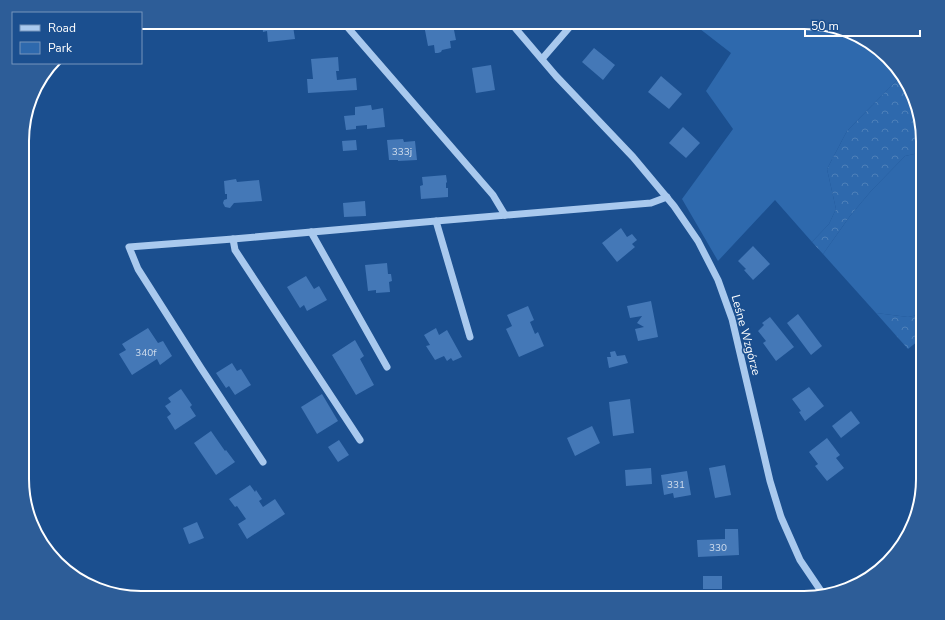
<svg xmlns="http://www.w3.org/2000/svg" width="945" height="620" font-family="'Nunito Sans',sans-serif">
<style>
.green{fill:#2e69ad}
.forest{fill:url(#forest-crowns)}
.building{fill:#4478b7}
.lines{fill:none;stroke-linecap:round;stroke-linejoin:round}
.minor{stroke:#a9c9ee;stroke-width:7}
.labels{text-anchor:middle;stroke-width:3.5;stroke-linejoin:round;paint-order:stroke}
.number-label{font-size:10px;fill:#d0dded}
.street-label{font-size:12px;fill:#fff;stroke:#1b4f8f}
.rim{fill:none;stroke:#fff;stroke-width:2}
</style>
<defs>
<pattern id="forest-crowns" width="20" height="18" patternUnits="userSpaceOnUse"><rect width="20" height="18" fill="#2e69ad"/><path d="M2 6a3 3 0 1 1 6 0M12 15a3 3 0 1 1 6 0" fill="none" stroke="#4d80b9"/></pattern>
</defs>
<rect width="100%" height="100%" fill="#1b4f8f"/>
<g class="green">
<polygon points="691,22 804,22 842,28 870,42 883,56 885,63 888,61 901,76 847,131 827,169 836,209 829,224 812,242 775,200 718,261 682,199 733,129 706,91 731,53"/>
<polygon points="923,152 923,314 908,317 876,313 823,254 850,216 871,191 905,156"/>
</g>
<g class="forest">
<polygon points="901,76 907,82 923,134 923,152 905,156 871,191 850,216 823,254 812,242 829,224 836,209 827,169 847,131"/>
<polygon points="876,313 908,317 923,314 923,337 908,349"/>
</g>
<g class="building">
<polygon points="262,22 290,22 291,26 293,26 295,39 268,42 267,31 263,32"/>
<polygon points="438,22 459,22 460,29 454,30 456,40 450,41 451,48 442,50 441,52 438,53 435,53 434,45 428,46 424,25"/>
<polygon points="594,48 615,65 603,80 582,62"/>
<polygon points="338,57 339,71 336,71 337,80 356,78 357,90 308,93 307,79 313,79 311,59"/>
<polygon points="491,65 495,90 476,93 472,68"/>
<polygon points="661,76 682,94 669,109 648,92"/>
<polygon points="371,105 372,110 383,108 385,127 367,129 367,125 356,126 356,129 346,130 344,116 355,115 355,107"/>
<polygon points="683,127 700,143 686,158 669,143"/>
<polygon points="403,139 404,142 415,141 417,160 398,161 398,160 389,160 387,140"/>
<polygon points="356,140 357,150 343,151 342,141"/>
<polygon points="446,175 447,182 446,183 446,188 448,188 448,197 421,199 420,186 423,185 422,177"/>
<polygon points="236,179 237,182 259,180 262,201 234,203 230,208 225,207 223,203 224,200 227,199 227,194 225,194 224,181"/>
<polygon points="365,201 366,216 344,217 343,203"/>
<polygon points="621,228 627,237 632,234 637,240 632,244 635,247 617,262 602,243"/>
<polygon points="753,246 770,264 753,280 744,270 746,269 738,261"/>
<polygon points="387,263 388,274 391,274 392,281 389,282 390,292 376,293 376,290 368,291 365,265"/>
<polygon points="306,276 314,289 319,286 327,300 307,311 304,305 300,308 287,287"/>
<polygon points="651,301 658,337 638,341 635,329 644,327 637,323 642,316 630,318 627,306"/>
<polygon points="528,306 534,320 530,322 535,334 538,332 544,346 519,357 506,329 512,326 507,315"/>
<polygon points="798,314 822,346 811,355 787,323"/>
<polygon points="770,317 794,347 776,361 763,343 766,341 758,331 764,325 762,323"/>
<polygon points="148,328 158,343 163,341 172,356 160,365 157,359 132,375 119,354 126,350 122,344"/>
<polygon points="436,328 439,335 447,330 462,357 453,361 451,358 447,361 444,356 435,360 426,346 430,345 424,335"/>
<polygon points="355,340 364,356 360,359 374,385 356,395 332,355"/>
<polygon points="615,351 617,356 625,355 628,363 609,368 607,357 611,357 610,352"/>
<polygon points="232,363 237,371 241,369 251,385 235,395 229,386 226,388 216,373"/>
<polygon points="809,387 824,406 805,421 799,412 801,411 792,399"/>
<polygon points="181,389 192,405 190,407 196,416 175,430 167,417 171,414 165,406 171,402 168,398"/>
<polygon points="322,394 338,421 317,434 301,407"/>
<polygon points="630,399 634,433 613,436 609,402"/>
<polygon points="851,411 860,423 841,438 832,426"/>
<polygon points="592,426 600,443 575,456 567,438"/>
<polygon points="211,431 225,451 226,450 235,462 216,475 194,443"/>
<polygon points="827,438 840,455 836,458 844,468 827,481 815,466 818,464 809,452"/>
<polygon points="339,440 349,455 338,462 328,447"/>
<polygon points="725,465 731,495 715,498 709,468"/>
<polygon points="651,468 652,484 626,486 625,470"/>
<polygon points="687,471 691,495 674,498 673,493 664,495 661,475"/>
<polygon points="250,485 255,492 256,490 262,499 259,501 263,507 275,499 285,514 247,539 238,524 246,519 237,506 235,507 229,499"/>
<polygon points="197,522 204,538 189,544 183,528"/>
<polygon points="725,529 738,529 739,555 698,557 697,540 725,539"/>
<rect x="703" y="576" width="19" height="13"/>
</g>
<g class="lines">
<g class="minor">
<polyline points="343,22 493,195 505,215"/>
<polyline points="510,22 556,76 633,157 674,206 698,241 718,280 732,319 770,481 781,517 800,560 823,594"/>
<polyline points="542,59 574,22"/>
<polyline points="436,221 470,337"/>
<polyline points="311,232 387,367"/>
<polyline points="233,239 235,250 360,440"/>
<polyline points="263,462 201,368 138,269 129,247 233,239 436,221 651,203 667,197"/>
</g>
</g>
<g class="labels">
<g class="number-label">
<text x="402" y="155">333j</text>
<text x="146" y="356">340f</text>
<text x="676" y="488">331</text>
<text x="718" y="551">330</text>
</g>
<g class="street-label">
<text transform="translate(746 335) rotate(75)" y="4">Leśne Wzgórze</text>
</g>
</g>
<path d="M0 0H945V620H0ZM141 29H804A112 112 0 0 1 916 141V479A112 112 0 0 1 804 591H141A112 112 0 0 1 29 479V141A112 112 0 0 1 141 29Z" fill="#2d5d98" fill-rule="evenodd"/>
<path class="rim" d="M141 29H804A112 112 0 0 1 916 141V479A112 112 0 0 1 804 591H141A112 112 0 0 1 29 479V141A112 112 0 0 1 141 29Z"/>
<rect x="12" y="12" width="130" height="52" fill="#1b4f8f" stroke="#7695bc"/>
<rect x="20" y="25" width="20" height="6" fill="#a9c9ee" stroke="#7695bc"/>
<text x="48" y="32" font-size="12" fill="#ffffff">Road</text>
<rect x="20" y="42" width="20" height="12" fill="#2e69ad" stroke="#7695bc"/>
<text x="48" y="52" font-size="12" fill="#ffffff">Park</text>
<path d="M805 30v6h115v-6" fill="none" stroke="#ffffff" stroke-width="2"/>
<text x="811" y="30" font-size="12" fill="#ffffff" stroke="#1b4f8f" stroke-width="3" paint-order="stroke">50 m</text>
</svg>
